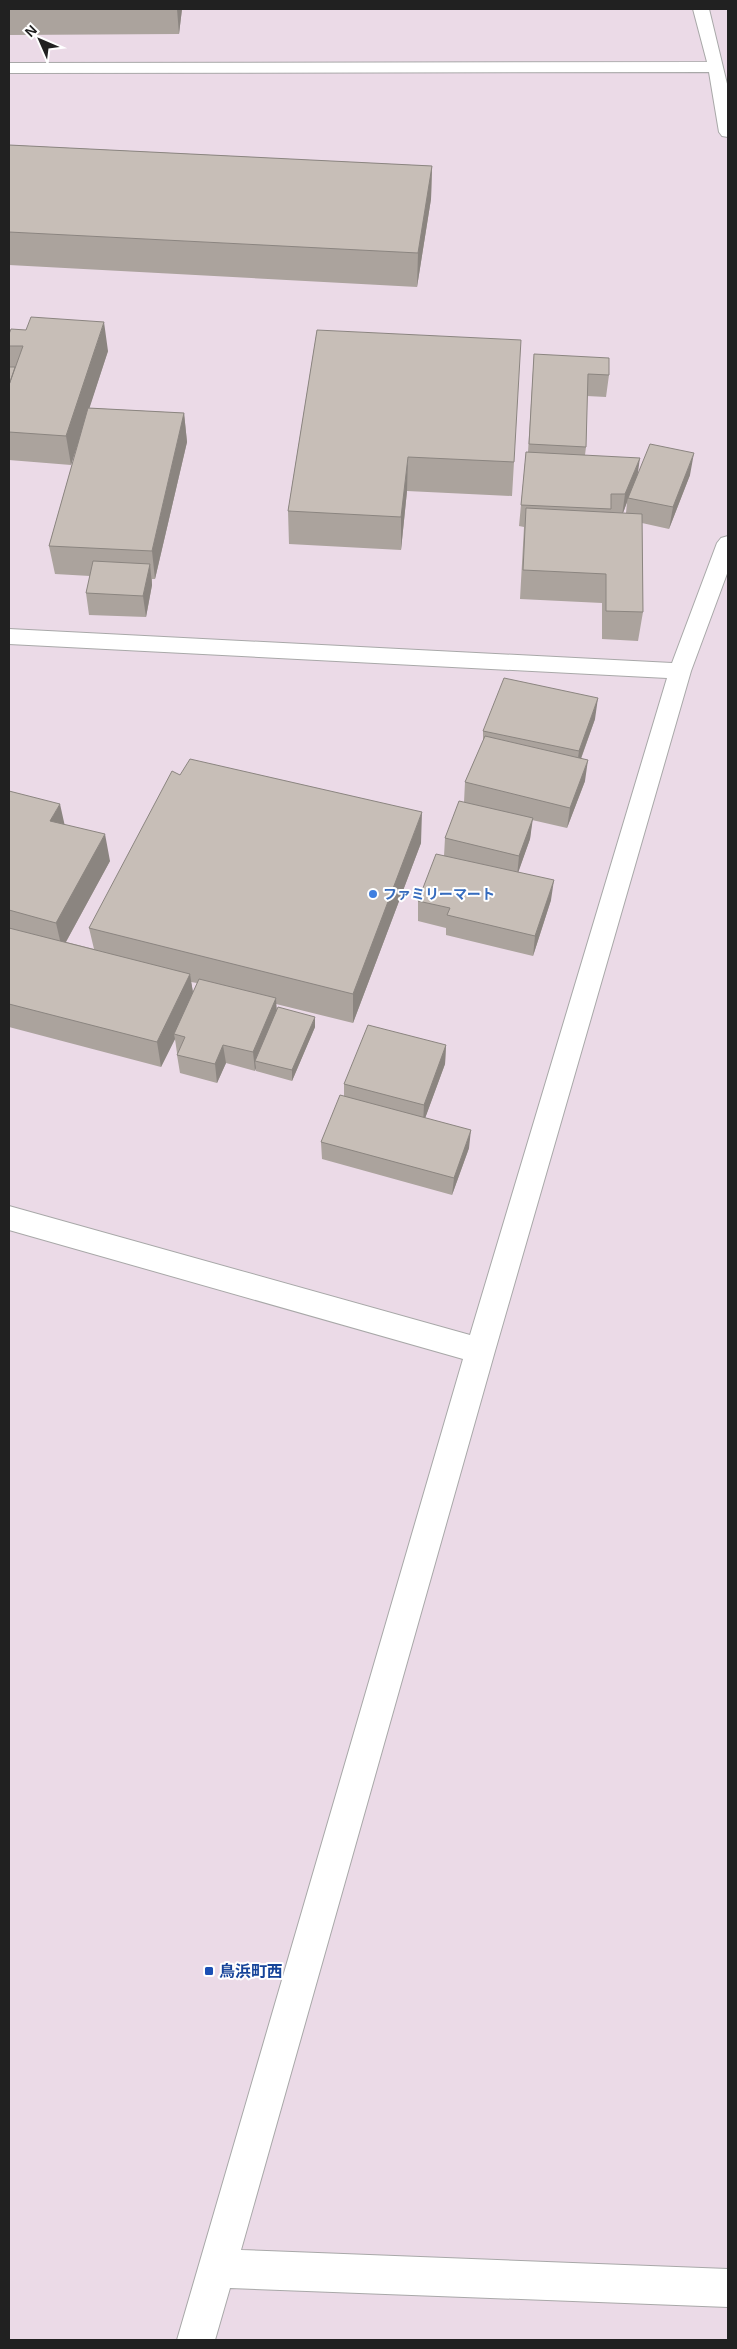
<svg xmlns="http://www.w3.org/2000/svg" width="737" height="2349" viewBox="0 0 737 2349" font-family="Helvetica,'Noto Sans JP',sans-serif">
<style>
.industrial{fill:#ebdae7}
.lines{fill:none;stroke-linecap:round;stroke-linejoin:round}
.minor-casing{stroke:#a8a8a8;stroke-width:2}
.minor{fill:#fff;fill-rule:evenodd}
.wall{fill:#aba39d;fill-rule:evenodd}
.shaded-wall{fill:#8b8580}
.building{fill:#c7beb7;stroke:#8b8580}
.shop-dot{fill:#3f7fe0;stroke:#fff;stroke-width:2}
.transit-dot{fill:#1a4fb4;stroke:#fff;stroke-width:2}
.labels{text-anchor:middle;stroke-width:4;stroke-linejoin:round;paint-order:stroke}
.shop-label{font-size:14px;font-weight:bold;fill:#366cbe;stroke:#fff;text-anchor:start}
.near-transit-label{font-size:16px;font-weight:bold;fill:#164399;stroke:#fff;text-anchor:start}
</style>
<rect width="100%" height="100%" fill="#f2efe8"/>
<path class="industrial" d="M9,9H728V2340H9Z"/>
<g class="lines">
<defs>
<path id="minor" d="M693,9H709L728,88V137L722,136L719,132L709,72L9,73V63L707,62Z
M728,536V571L691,671L495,1351L241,2250L728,2269V2307L230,2288L215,2340H177L463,1359L9,1230V1206L470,1335L667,678L9,644V629L672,663L717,543L721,538Z"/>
</defs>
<use href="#minor" class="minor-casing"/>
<use href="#minor" class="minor"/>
</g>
<path class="wall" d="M9,9H182L179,34L9,35Z
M9,145L432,166L431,199L417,287L9,265Z
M317,330L514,462L512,496L407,491L401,550L289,544L288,511Z
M9,334L108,351L89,408L184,413L187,442L155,579H152V585L146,617L89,615L86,593L90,576L55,574L49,546L79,440L71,465L9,460Z
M534,354L609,375L606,397L587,396L586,447L585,455L638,474L690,475L669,529L642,523L643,612L638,641L602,639V603L520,599L524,527L519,526L526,452H528ZM627,502L626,513H623Z
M595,719L581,759L585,781L567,828L532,820L530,839L518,872L551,900L533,956L446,935V928L418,921V901L444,856L445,838L464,802L465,782L483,741V731Z
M180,775L421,843L353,1023L276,1004L277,1011L315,1027L292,1081L256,1071V1068L255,1071L226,1063L217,1083L180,1073L177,1055L178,1053H177L175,1039L161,1067L9,1027V791L64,824L110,861L66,942L94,949L89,928ZM191,982L197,983L193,992Z
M446,1045L445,1064L425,1118L469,1148L452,1195L322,1159L321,1142L344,1096V1084Z"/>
<path class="shaded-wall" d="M177,9H182L179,34Z
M432,166L431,199L417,287L418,253Z
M104,322L108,351L71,465L66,436Z
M184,413L187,442L155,579L152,551Z
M694,453L690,475L669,529L673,507Z
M408,457L407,491L401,550V517Z
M640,458L637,479L628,498L627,502L622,516L625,494Z
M150,564L152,585L146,617L143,596Z
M598,698L595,719L576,772L579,751Z
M588,760L585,781L567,828L570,808Z
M60,804L66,831L50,821Z
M422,812L421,843L353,1023V994Z
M533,818L530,839L517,876L519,856Z
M105,834L110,861L62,949L56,923Z
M554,880L551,900L533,956L535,936Z
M190,974L194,999L174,1034L175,1039L161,1067L157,1042Z
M276,998L277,1017L255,1061L256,1068L255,1071L253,1052Z
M315,1017V1027L292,1081V1070Z
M223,1045L226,1063L217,1083L215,1064Z
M446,1045L445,1064L423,1124L424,1105Z
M471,1130L469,1148L452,1195L454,1178Z"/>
<path class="building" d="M9,145L432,166L418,253L9,232Z
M31,317L104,322L66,436L9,432V385L23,346H9V334L11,329L26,330Z
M317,330L521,340L514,462L408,457L401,517L288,511Z
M534,354L609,358V375L588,374L586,447L529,444Z
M9,367H15L9,385Z
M88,408L184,413L152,551L49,546Z
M650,444L694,453L673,507L628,498Z
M526,452L640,458L625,494H611V509L521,505Z
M526,508L642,514L643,612L606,611V574L523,570Z
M93,561L150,564L143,596L86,593Z
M504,678L598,698L579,751L483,731Z
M485,736L588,760L570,808L465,782Z
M190,759L422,812L353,994L89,928L172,771L180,775Z
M9,791L60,804L50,821L105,834L56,923L9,910Z
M459,801L533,818L519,856L445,838Z
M436,854L554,880L535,936L447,915L450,908L418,901Z
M9,928L190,974L157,1042L9,1004Z
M199,979L276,998L253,1052L223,1045L215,1064L177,1055L185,1037L174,1034Z
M278,1007L315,1017L292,1070L255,1061Z
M368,1025L446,1045L424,1105L344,1084Z
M340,1095L471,1130L454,1178L321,1142Z"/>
<circle class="shop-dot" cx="373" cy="894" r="5"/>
<rect class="transit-dot" x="204" y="1966" width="10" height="10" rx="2.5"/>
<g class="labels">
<g class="shop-label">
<text x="383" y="899">ファミリーマート</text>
</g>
<g class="near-transit-label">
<text x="219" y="1977">鳥浜町西</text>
</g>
</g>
<rect width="737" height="2349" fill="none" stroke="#212121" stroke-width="20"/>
<g transform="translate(40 40) rotate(315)" stroke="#ffffff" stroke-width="4" paint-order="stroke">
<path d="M0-4L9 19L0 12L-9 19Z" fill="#212121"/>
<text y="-8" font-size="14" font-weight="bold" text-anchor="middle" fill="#212121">N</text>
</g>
</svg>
